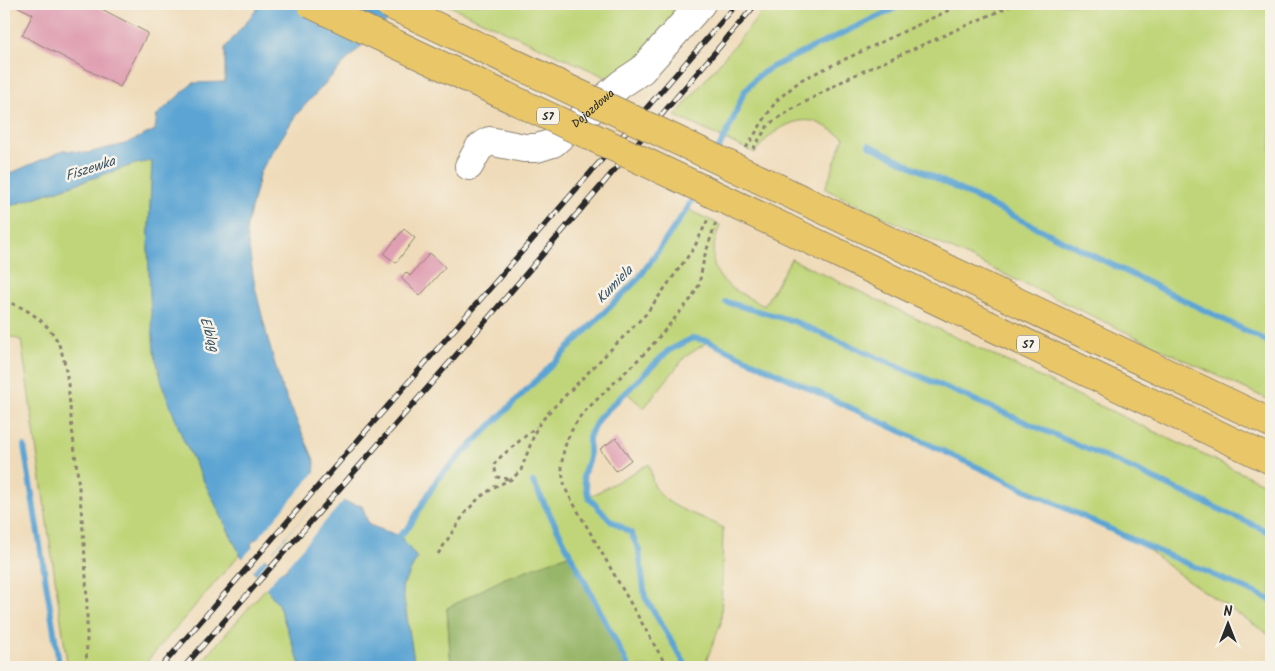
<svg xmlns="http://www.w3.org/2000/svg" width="1275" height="671" viewBox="0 0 1275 671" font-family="Kalam,sans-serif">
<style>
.green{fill:#c0d579;stroke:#768052}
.forest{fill:#98b669;stroke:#62704a}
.water{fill:#5ca4d3;stroke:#44687f;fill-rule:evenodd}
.pier{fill:#efdbb9}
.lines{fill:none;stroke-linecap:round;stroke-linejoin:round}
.stream{stroke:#5ca4d3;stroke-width:6}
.building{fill:#e0a0b3}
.minor-casing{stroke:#8d8372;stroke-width:30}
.highway-casing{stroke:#8d8372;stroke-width:30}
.path{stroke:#8d8372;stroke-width:3;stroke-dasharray:4 4;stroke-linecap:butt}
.minor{stroke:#fff;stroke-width:28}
.highway{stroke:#e9c769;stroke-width:28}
.rail-casing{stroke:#2b2b2b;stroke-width:5.5}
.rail{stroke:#f7f3e8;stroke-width:4;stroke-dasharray:11;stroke-linecap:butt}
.highway-bridge-casing{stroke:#8d8372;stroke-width:30;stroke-linecap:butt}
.highway-bridge{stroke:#e9c769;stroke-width:28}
.labels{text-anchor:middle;stroke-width:5;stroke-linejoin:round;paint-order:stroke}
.shield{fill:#f7f3e8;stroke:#686764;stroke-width:1}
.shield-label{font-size:11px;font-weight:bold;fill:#2b2b2b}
.street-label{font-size:12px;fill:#2b2b2b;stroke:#f7f3e8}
.water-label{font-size:14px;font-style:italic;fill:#3c5566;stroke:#f7f3e8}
</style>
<rect width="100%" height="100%" fill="#f7f3e8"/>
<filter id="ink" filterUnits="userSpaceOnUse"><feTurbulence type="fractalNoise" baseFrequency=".02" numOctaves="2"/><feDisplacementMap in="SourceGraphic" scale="10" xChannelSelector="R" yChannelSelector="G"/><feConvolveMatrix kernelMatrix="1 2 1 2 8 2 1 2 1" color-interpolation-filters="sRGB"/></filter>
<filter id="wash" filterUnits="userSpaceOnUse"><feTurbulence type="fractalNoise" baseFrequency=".0096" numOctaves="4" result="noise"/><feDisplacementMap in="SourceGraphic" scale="20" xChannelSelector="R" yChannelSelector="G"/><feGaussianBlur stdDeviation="1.12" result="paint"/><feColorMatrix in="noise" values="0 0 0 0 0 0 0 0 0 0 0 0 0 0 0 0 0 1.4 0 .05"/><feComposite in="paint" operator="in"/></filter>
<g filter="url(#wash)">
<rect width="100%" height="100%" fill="#efdbb9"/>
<path class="green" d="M445,4H695L619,83Z
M769,4H1015L1013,6L1017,4H1271V401L825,189L844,137C834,132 822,123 812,121C790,117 765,137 755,153L675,116Z
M152,160L148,250L183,439L240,554L142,667H62L67,662L21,340L4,335V208L135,164Z
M687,209L720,225C701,277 724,284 764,306L791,259L1271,487V636L1180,575L1140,543L709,341L685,357L644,408L627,393L599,418L589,436V457L583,476L589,497L649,464C651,470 651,477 653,483C664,510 702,514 723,528L721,623L705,664L706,667H630L570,554L447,608L451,667H415L402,587L417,558L400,536L409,527L438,478L639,278Z
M266,588L278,604L301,667H197Z"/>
<path class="forest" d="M571,554L630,667H451L447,608L505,578Z"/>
<path class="water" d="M261,4H405L345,62L296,115L260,172L246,230L255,287L267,336L281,385L315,462L314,476L341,501L362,506L369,525L400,536L417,558L402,587L415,667H301L278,604L240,554L183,439L163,387L154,351L150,297L148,250L152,161L135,164L4,208V176L64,150L87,153L125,144L155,130L157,115L193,83L225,82V48ZM255,539H259L288,563V567L283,571H280L252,548L251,544Z"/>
<path class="pier" d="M315,472L344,500L285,568H283L285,564L272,553L321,497L271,553L258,542L255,544V542Z
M254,546L266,556L251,573L241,560Z
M269,559L282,569L264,590L254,577Z"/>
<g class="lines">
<path class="stream" d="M869,145L1271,343
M717,152L731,124L744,92L758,76L772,67L904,4
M726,302L793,321L1124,465L1271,533
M24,446L59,663L57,667
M533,482L629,667
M395,540L409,527L438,478L639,278L687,209L696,192
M687,667L645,597L639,550L631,533L610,520L589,498L583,476L589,457V436L599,418L668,351L693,338L708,341L1140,543L1271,600"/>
</g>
<g id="blocks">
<path class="building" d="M12,4H92L148,33L120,87L22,35L33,14Z
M404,229L415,238L396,263L384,254Z
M430,253L445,267L420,296L401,278L406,272L410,276Z
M616,438L631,460L616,471L600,449Z"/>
</g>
</g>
<g filter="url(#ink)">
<use href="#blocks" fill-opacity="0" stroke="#8d8372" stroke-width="1"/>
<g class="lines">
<defs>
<g id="minor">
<path id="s1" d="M469,166L479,148L489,141L524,148H537L553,143L621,84L642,70L701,4"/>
</g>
<path id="highway" d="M799,198L1271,423
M785,228L1271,460"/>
</defs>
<use href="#minor" class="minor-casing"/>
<use href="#highway" class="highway-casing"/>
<path class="path" d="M746,148L776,101L801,80L962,4
M753,149L769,124L791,110L850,77L1015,4
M4,301C25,306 51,324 59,345C69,369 69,401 72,428C82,508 90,586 86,667
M508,479L497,477L494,465L497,460L536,427
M438,554L465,513L479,498L496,486L512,479L521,470L537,427L548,413L646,314L694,248L709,217
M667,667L567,492C556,463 564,439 582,414L648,350L691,299L699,285L704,258L716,222"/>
<use href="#minor" class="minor"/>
<use href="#highway" class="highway"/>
<defs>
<path id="rail" d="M161,667L737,4
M184,667L491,315L756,4"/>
</defs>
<use href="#rail" class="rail-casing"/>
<use href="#rail" class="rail"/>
<defs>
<path id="highway-bridge" d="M311,4L785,228
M389,4L799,198"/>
</defs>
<use href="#highway-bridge" class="highway-bridge-casing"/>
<use href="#highway-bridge" class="highway-bridge"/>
</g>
</g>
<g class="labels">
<g class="shield">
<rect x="537" y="107.5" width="22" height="17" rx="4"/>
<rect x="1017" y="335.5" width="22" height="17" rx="4"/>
</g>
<g class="shield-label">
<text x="548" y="120">S7</text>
<text x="1028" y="348">S7</text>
</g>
<g class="street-label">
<text dy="4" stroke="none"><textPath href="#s1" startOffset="151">Dojazdowa</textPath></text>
</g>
<g class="water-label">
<text transform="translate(90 168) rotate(-18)" y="5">Fiszewka</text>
<text transform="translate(614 284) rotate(-46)" y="5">Kumiela</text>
<text transform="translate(210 334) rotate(73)" y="5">Elbląg</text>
</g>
</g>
<rect width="1275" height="671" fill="none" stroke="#f7f3e8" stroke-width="20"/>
<g transform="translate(1228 624)" stroke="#f7f3e8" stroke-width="4" paint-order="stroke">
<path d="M0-4L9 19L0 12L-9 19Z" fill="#2b2b2b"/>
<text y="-8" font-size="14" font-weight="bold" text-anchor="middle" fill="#2b2b2b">N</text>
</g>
</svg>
